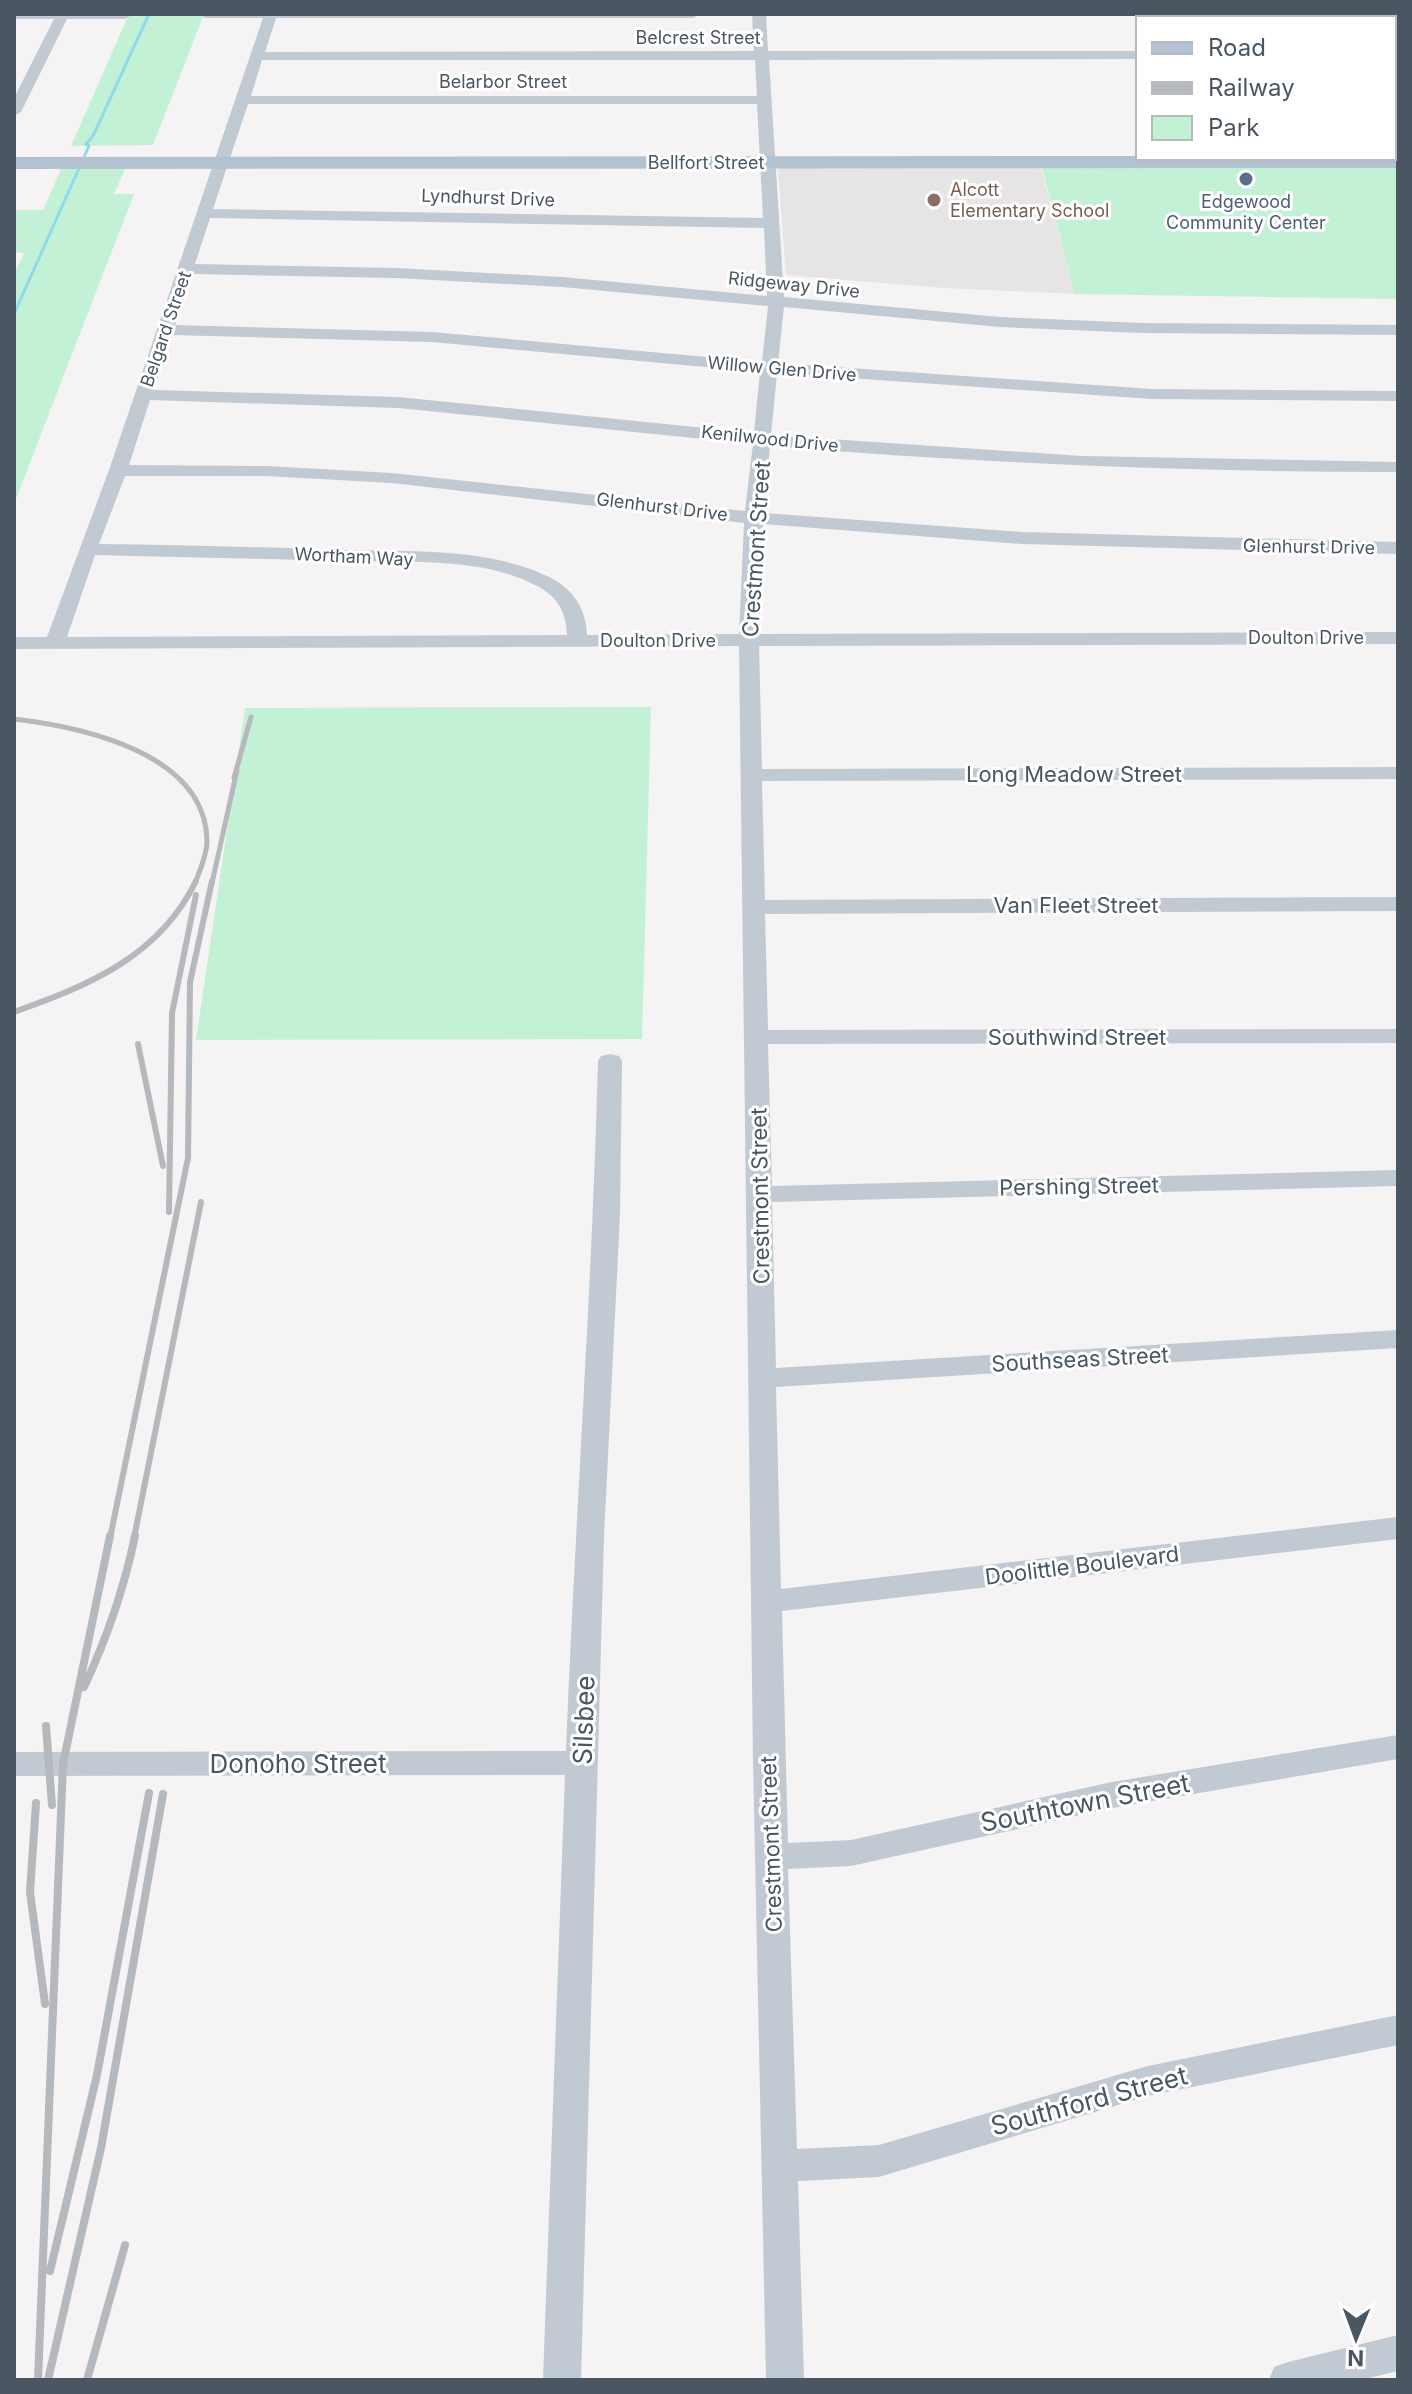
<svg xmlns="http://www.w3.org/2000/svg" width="1412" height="2394" viewBox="0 0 1412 2394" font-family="Inter,sans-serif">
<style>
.education{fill:#e6e4e5}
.green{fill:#c3f1d5}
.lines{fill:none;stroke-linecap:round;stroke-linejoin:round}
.stream{stroke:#90daee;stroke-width:3}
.minor{fill:#c1cad2;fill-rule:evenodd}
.major{fill:#b3c2d1;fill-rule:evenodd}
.rail-far2{stroke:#b5b8bd;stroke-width:5}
.rail-far1{stroke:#b5b8bd;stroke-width:6}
.rail{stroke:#b5b8bd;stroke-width:8}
.service-dot{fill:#5c6f8a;stroke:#fff;stroke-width:3}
.education-dot{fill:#8d6e63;stroke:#fff;stroke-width:3}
.labels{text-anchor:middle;stroke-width:6;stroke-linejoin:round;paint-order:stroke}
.far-street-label{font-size:18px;fill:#4a5661;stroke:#fff}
.far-education-label{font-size:18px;fill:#785e54;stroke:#fff;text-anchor:start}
.far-service-label{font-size:18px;fill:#4e5e75;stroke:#fff}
.street-label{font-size:22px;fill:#4a5661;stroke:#fff}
.near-street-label{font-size:26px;fill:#4a5661;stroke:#fff}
</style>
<rect width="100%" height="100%" fill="#f5f3f3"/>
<path class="education" d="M1040,164L1075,294L944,288L786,275L778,169L790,165Z"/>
<path class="green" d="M129,14H204L153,145L71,146Z
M1041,164L1398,165V299L1075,294Z
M62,167H126L114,194H134L14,504V274L24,253L14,252V210H43Z
M651,707L642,1039L196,1040L245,708Z"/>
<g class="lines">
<path class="stream" d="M14,314L89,146L86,144L93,136L149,14"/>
<path class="minor" d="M14,14H131L132,15L125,19H67L21,112L14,116V98L54,19H14Z
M198,14H700L693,18H276L265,52L754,51L752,14H766L768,51H1138V59L769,60L784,297L1000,317L1142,323L1398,325V335L1142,333L1000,327L784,307L778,363L1152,389L1398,391V401L1152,399L777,373L771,435L1082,456L1398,462V472C1188,472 979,463 770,446L764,513L1022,532L1398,542V554L1022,544L763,524L759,634L1398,632V644L759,646L762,769L1398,767V779L762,781L765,900L1398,897V911L765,914L768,1030L1398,1029V1043L768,1044L772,1186L1398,1170V1186L772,1202L776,1368L1398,1330V1348L776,1387L781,1589L1398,1517V1539L782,1611L788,1843L851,1840L1112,1782L1398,1735V1759L1112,1808L851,1866L788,1869L797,2149L879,2145L1148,2066L1398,2015V2045L1148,2096L879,2177L798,2181L804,2380H766L753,1760L739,646L14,649V637H47L109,470L263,18H205ZM262,60H755L757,96H251ZM248,104H757L763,218L213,209ZM210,218L764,228L767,296L562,277L396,268L195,264ZM192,274L396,278L562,287L768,306L762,362L432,332L175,325ZM172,335L432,342L760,372L754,433L398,397L154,390ZM150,400L398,408L753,444L745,511L392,473L266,466L129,465ZM125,476H266L392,483L744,523L739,634L587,635C586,608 573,589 549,577C487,547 411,552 344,550C262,547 180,545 99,544ZM95,555C178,557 262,559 345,561C406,563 481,556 537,586C558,597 566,612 567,635L67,637Z
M1326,14H1340L1342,18H1328Z
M1394,50H1398V58H1394Z
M1394,94H1398V102H1394Z
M1394,129L1398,130V144L1394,143Z
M610,1054L619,1056L622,1061L620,1214L604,1537L581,2380H543L565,1775L14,1776V1752L566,1751C575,1521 592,1291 598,1061L601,1056Z
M1398,2335V2371L1361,2380H1269L1274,2367L1288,2362Z"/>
<path class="major" d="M1138,156H1398V168L14,169V157Z"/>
<path class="rail-far2" d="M14,719C82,727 206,753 207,841C207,854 200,871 195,883
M234,778L251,717
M212,883L237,770"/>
<path class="rail-far1" d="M14,1012C88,986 160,956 196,881
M138,1044L163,1166
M169,1212L172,1013L196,895
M110,1538L188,1158L190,982L212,881
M134,1538L201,1202"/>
<path class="rail" d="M84,1687C107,1638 124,1589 135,1536
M46,1726L52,1805
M36,1803L30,1892L45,2004
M50,2271L97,2075L149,1793
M38,2380L63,1764L110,1536
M48,2380L101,2148L163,1794
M87,2380L125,2245"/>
</g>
<circle class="service-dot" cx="1246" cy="179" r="8"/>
<circle class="education-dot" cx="934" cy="200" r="8"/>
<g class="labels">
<g class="far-street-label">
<text x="698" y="44">Belcrest Street</text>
<text x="503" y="88">Belarbor Street</text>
<text x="706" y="169">Bellfort Street</text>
<text transform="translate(488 198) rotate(2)" y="6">Lyndhurst Drive</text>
<text transform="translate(794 285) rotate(6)" y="6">Ridgeway Drive</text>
<text transform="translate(166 329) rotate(-71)" y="6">Belgard Street</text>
<text transform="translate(782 369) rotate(5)" y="6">Willow Glen Drive</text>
<text transform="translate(770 439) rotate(6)" y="6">Kenilwood Drive</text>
<text transform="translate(662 507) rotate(7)" y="6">Glenhurst Drive</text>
<text transform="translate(1309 547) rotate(1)" y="6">Glenhurst Drive</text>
<text transform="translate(354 557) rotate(3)" y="6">Wortham Way</text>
<text x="1306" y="644">Doulton Drive</text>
<text x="658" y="647">Doulton Drive</text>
</g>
<g class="far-education-label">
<text x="950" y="196">Alcott<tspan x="950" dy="21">Elementary School</tspan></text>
</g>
<g class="far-service-label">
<text x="1246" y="208">Edgewood<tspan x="1246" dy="21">Community Center</tspan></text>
</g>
<g class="street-label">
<text transform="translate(756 549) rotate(-86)" y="8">Crestmont Street</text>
<text x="1074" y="782">Long Meadow Street</text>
<text x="1076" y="913">Van Fleet Street</text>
<text x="1077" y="1045">Southwind Street</text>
<text transform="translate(1079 1186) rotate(-1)" y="8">Pershing Street</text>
<text transform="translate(760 1196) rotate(-91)" y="8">Crestmont Street</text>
<text transform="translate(1080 1359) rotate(-3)" y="8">Southseas Street</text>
<text transform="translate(1082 1565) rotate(-7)" y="8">Doolittle Boulevard</text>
<text transform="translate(771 1844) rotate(-92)" y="8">Crestmont Street</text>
</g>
<g class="near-street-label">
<text transform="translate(584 1720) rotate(-88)" y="9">Silsbee</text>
<text x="298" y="1773">Donoho Street</text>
<text transform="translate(1085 1803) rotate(-11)" y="9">Southtown Street</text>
<text transform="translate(1089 2101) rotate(-15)" y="9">Southford Street</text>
</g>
</g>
<rect width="1412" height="2394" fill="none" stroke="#4a5661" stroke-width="32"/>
<rect x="1136" y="16" width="260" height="144" fill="#ffffff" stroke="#b7bbc0" stroke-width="2"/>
<rect x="1152" y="42" width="40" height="12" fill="#b3c2d1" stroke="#b7bbc0" stroke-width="2"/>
<text x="1208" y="56" font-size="24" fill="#4a5661">Road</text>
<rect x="1152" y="82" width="40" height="12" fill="#b5b8bd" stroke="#b7bbc0" stroke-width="2"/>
<text x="1208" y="96" font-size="24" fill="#4a5661">Railway</text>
<rect x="1152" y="116" width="40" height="24" fill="#c3f1d5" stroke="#b7bbc0" stroke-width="2"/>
<text x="1208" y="136" font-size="24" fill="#4a5661">Park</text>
<g transform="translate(1356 2338) rotate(181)" stroke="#ffffff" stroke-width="6" paint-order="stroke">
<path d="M0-6L14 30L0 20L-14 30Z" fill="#4a5661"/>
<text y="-12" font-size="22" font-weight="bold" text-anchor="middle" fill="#4a5661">N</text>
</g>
</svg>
